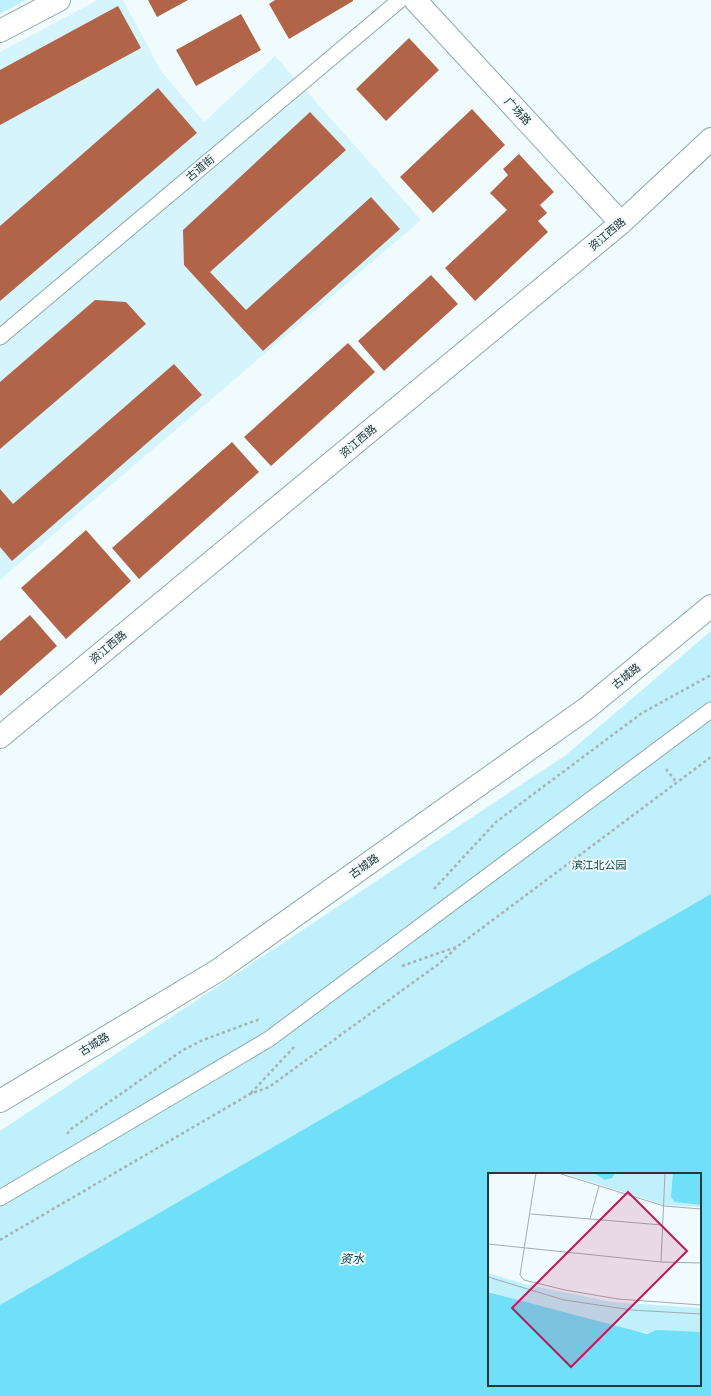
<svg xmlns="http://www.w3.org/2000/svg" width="711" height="1396" viewBox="0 0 711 1396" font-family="Barlow,'Noto Sans SC',sans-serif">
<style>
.built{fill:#d5f4fc}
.green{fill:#bff0fb}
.water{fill:#6fe0f8;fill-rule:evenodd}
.building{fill:#b16448}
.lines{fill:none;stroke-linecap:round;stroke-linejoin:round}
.pedestrian-casing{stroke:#8ba8af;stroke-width:17}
.tertiary-casing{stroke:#8ba8af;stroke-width:24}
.path{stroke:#a5b1b3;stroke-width:2.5;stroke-dasharray:3 3;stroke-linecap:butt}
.pedestrian{stroke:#fff;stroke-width:15}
.tertiary{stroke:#fff;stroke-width:22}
.labels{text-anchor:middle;stroke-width:4;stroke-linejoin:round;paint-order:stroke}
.street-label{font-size:11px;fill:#293537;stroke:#effbfd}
.park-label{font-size:11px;fill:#0f434d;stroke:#effbfd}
.water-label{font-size:12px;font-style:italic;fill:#0d424c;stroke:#effbfd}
.inset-road{fill:none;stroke:#a0acae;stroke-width:1}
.view{fill:#c2185b;fill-opacity:0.15;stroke:#c2185b;stroke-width:2}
.inset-edge{fill:none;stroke:#293537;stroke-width:2}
</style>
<rect width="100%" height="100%" fill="#effbfd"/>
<path class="built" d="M98,0H123L161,71L204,122L275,56L421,220L0,580V52Z"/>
<path class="green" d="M0,0H26L0,14Z
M711,631V929L0,1308V1131L566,755Z"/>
<path class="water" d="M711,894V1396H0V1305ZM489,1174H700V1385H489Z"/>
<path class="building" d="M148,0H188L157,17Z
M275,0H353V1L289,39L269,4Z
M118,6L141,48L0,125V70Z
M241,14L261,50L196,86L176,50Z
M409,38L439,70L386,121L356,89Z
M158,88L197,133L0,301V226Z
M472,109L505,145L433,213L400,177Z
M310,112L346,150L210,272L246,310L371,197L400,229L263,351L184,265L183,230Z
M519,154L554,192L540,205L547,213L538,221L548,232L475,301L445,268L507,210L490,193L508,175L503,169Z
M431,275L458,304L384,371L358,341Z
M95,300L126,302L146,324L0,449V382Z
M348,343L375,372L271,466L244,437Z
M174,364L202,395L12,561L0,547V489L13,504Z
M232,442L259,472L139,579L112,548Z
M86,530L131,581L66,639L21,588Z
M30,615L57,646L0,696V641Z"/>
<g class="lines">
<defs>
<path id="pedestrian" d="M0,337L400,0
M0,1198L269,1039L711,710"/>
<path id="tertiary" d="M415,0L621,223
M0,31L59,0
M0,737L621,223L711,139
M0,1101L217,971L587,708L711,606"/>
</defs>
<use href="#pedestrian" class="pedestrian-casing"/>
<use href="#tertiary" class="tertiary-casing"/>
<path class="path" d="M666,769L677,783
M434,889L496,822L642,713L711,675
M402,966L456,947
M251,1093L295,1046
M67,1134L71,1129L183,1050L203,1040L260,1019
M0,1240L250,1094L269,1087L440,963L458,946L711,757"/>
<use href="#pedestrian" class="pedestrian"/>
<use href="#tertiary" class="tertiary"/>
</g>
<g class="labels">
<g class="street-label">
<text transform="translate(518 111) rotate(47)" y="4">广场路</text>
<text transform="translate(200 168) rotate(-40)" y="4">古道街</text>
<text transform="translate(607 234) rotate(-40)" y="4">资江西路</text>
<text transform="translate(358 441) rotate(-40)" y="4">资江西路</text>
<text transform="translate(108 647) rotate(-40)" y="4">资江西路</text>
<text transform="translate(626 676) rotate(-39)" y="4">古城路</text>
<text transform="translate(364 866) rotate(-35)" y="4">古城路</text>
<text transform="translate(94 1044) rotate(-31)" y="4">古城路</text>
</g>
<g class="park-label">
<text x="599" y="869">滨江北公园</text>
</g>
<g class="water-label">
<text x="352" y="1263">资水</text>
</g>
</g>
<g transform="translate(488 1173)">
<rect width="213" height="213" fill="#effbfd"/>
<path d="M75,0H213V34L177,32ZM0,100L36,111L124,129L213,135V161L134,159L0,118Z" fill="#bff0fb"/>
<path d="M106,0H127L124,5L117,7ZM185,0H213V32L187,29L183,24ZM0,119L159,161L169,157L213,159V213H0Z" fill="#6fe0f8"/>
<path class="inset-road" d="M48,0L32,102L36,107L77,117L130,126L213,132M70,0L176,33L213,36M43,41L174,52M102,46L111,13M0,71L173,89L213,90M173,89L177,0M0,104L76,127L144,137L213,141"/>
<path class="view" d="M140,19L199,78L83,194L24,135Z"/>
<rect width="213" height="213" class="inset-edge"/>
</g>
</svg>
